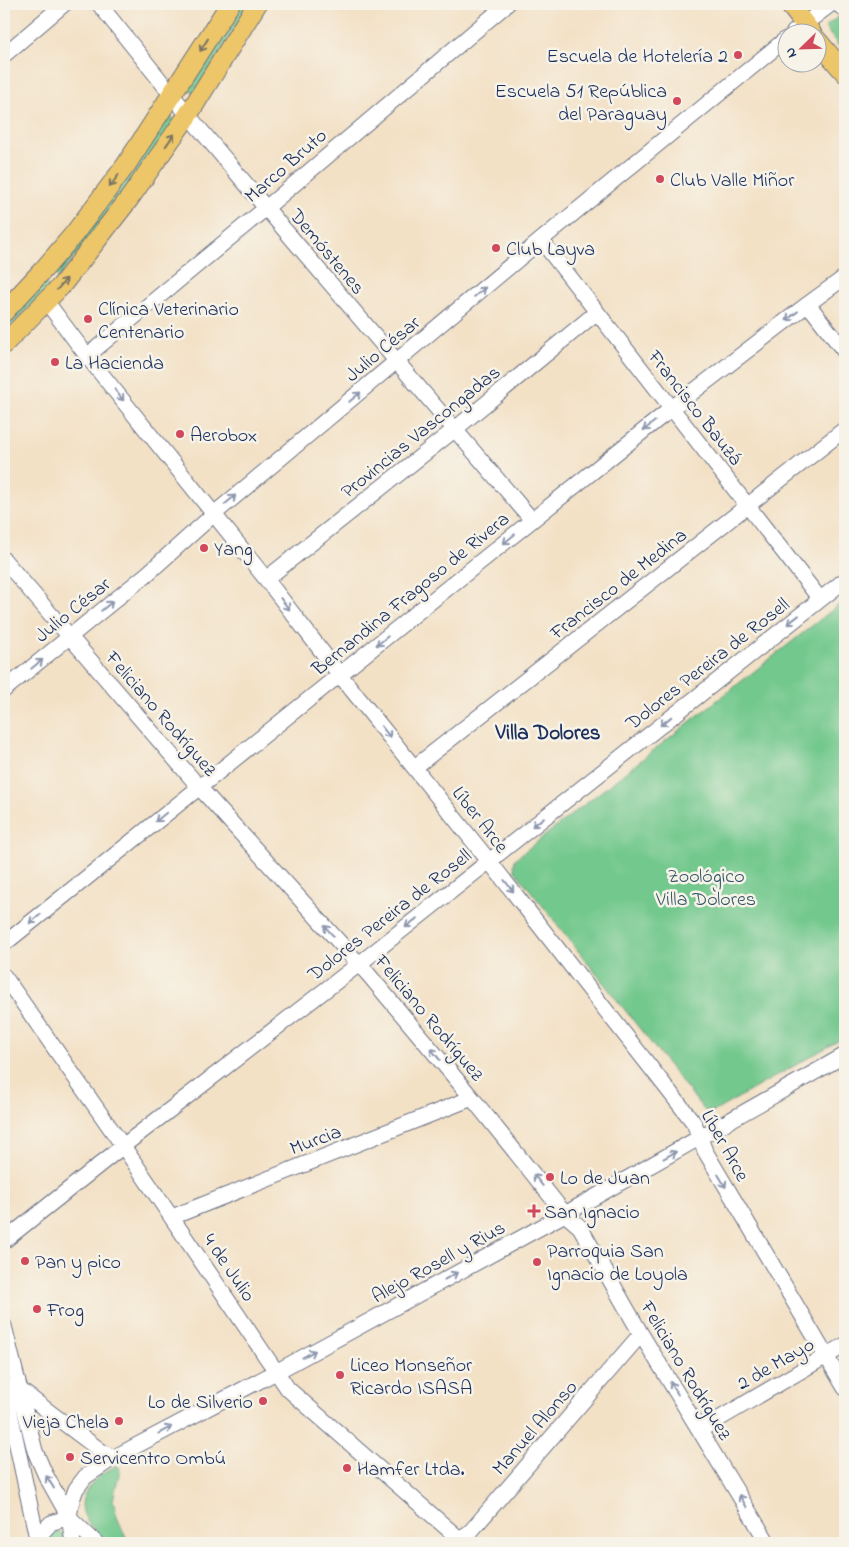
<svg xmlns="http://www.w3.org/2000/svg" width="849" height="1547" viewBox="0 0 849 1547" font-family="'Indie Flower',sans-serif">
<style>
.green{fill:#72c88d;stroke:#467c76}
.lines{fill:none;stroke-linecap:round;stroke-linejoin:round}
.minor-casing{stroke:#676d82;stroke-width:17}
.major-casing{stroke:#676d82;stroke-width:21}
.minor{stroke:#fff;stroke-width:15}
.major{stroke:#ecc669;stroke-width:19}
.oneway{stroke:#797363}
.oneway2{stroke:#8d97ae}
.poi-dot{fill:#d1495b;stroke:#f7f3e8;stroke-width:2}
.labels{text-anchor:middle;stroke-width:5;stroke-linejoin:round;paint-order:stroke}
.poi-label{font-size:20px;fill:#1b2f5e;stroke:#f7f3e8;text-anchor:start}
.street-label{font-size:20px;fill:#1b2f5e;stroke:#f7f3e8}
.park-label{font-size:20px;fill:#31556a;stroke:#f7f3e8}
.neighbourhood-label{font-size:21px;font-weight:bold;fill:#1b2f5e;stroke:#f7f3e8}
</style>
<rect width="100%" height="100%" fill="#f7f3e8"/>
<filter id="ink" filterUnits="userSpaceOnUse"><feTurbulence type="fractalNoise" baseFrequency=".02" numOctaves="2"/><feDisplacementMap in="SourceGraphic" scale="10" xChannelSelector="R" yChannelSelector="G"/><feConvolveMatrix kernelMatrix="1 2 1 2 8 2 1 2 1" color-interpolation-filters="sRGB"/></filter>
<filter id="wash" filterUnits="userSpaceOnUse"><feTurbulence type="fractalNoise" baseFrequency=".0096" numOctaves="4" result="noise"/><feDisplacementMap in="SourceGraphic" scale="20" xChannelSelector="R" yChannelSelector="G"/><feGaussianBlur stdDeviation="1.12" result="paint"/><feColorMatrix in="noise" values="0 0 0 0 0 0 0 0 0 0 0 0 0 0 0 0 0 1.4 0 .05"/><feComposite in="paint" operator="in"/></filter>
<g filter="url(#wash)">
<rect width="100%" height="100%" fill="#f3e1c6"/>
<path class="green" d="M238,4H250L194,94L187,86Z
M841,15L845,16V54L826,29V26Z
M169,114L175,121L161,147L58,278L52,271Z
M43,282L49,287L4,334V323Z
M845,600V1037L713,1112L704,1110L515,871L514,865L515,859Z
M117,1465L120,1469L113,1500L117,1517L128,1543H110C103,1538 95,1532 90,1525C69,1498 94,1477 117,1465Z
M57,1530L63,1534L65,1543H46L48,1535Z"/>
</g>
<g filter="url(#ink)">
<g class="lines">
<defs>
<path id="minor" d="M99,4L188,115L266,208L532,520
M837,4L845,9
M794,32L831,4
M4,55L64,4
M541,240L820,599
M46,301L87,356L266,579L340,675L489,861L694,1123L705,1151L845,1388
M808,304L845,352
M87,356L266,208L507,4
M4,560L199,787L368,974L472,1098L565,1214L580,1227L641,1334L768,1543
M266,579L454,430L597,312
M4,690L147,574L214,514L541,240L786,39
M415,767L845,429
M4,944L672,408L808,304L845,277
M4,976L123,1146L288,1389L464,1543
M172,1217L472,1098
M4,1241L123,1146L359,964L845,580
M4,1326L35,1451L45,1474L69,1517L73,1543
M4,1385L38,1543
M19,1389L101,1451L113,1458
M700,1430L845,1345
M69,1517L72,1500L76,1489L85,1477L113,1458L276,1372L565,1214L845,1055
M69,1517L96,1543
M32,1543L51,1523L69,1517
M455,1543L471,1531L641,1334"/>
<path id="major" d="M789,4L811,32
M816,39L845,73
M4,312L44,269L74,234L126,165L230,4
M4,344L61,286L129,199L188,115L257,4"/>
</defs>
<use href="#minor" class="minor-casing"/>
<use href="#major" class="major-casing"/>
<use href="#minor" class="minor"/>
<use href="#major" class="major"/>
</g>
<defs><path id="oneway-shaft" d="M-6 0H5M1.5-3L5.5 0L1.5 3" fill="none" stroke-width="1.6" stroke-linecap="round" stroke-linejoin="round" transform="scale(1.25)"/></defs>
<g class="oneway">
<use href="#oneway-shaft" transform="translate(204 45) rotate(122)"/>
<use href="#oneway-shaft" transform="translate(170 140) rotate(-55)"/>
<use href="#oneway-shaft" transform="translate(114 181) rotate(127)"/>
<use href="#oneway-shaft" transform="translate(62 284) rotate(-49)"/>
</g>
<g class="oneway2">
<use href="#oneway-shaft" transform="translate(480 292) rotate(-40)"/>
<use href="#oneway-shaft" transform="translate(792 316) rotate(142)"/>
<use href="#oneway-shaft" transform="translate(119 395) rotate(51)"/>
<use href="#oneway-shaft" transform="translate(355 397) rotate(-40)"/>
<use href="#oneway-shaft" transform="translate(649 426) rotate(141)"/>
<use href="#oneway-shaft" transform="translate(230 500) rotate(-40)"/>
<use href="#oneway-shaft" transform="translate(509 539) rotate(141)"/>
<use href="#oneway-shaft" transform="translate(285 604) rotate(52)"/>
<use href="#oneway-shaft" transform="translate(107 606) rotate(-40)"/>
<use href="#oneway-shaft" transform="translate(793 620) rotate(142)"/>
<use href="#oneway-shaft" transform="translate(382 641) rotate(141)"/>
<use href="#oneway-shaft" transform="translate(37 664) rotate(-39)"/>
<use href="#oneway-shaft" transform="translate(666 721) rotate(142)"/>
<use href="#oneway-shaft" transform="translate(386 732) rotate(51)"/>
<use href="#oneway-shaft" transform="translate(161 817) rotate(141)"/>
<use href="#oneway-shaft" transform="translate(538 822) rotate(142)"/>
<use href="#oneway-shaft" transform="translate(509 886) rotate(52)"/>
<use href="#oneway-shaft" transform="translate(35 919) rotate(141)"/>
<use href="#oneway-shaft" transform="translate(411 923) rotate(142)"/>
<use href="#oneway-shaft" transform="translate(329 931) rotate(-132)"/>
<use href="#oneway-shaft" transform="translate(435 1054) rotate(-130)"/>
<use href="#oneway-shaft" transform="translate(670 1155) rotate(-29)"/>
<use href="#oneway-shaft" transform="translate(538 1180) rotate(-129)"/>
<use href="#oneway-shaft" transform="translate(722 1181) rotate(59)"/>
<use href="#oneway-shaft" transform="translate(451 1276) rotate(-29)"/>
<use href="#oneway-shaft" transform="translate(309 1354) rotate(-29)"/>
<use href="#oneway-shaft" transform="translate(674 1388) rotate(-121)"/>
<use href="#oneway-shaft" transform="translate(165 1430) rotate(-28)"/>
<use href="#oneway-shaft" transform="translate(50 1482) rotate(-122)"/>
<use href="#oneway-shaft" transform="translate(743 1501) rotate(-121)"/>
</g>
</g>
<g class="poi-dot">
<circle cx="738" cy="55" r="5"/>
<circle cx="677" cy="101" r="5"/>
<circle cx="660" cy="179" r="5"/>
<circle cx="496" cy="248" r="5"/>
<circle cx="88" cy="319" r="5"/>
<circle cx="55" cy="362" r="5"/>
<circle cx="180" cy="434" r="5"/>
<circle cx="204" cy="548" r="5"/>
<circle cx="550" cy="1177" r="5"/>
<path d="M531.5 1203.5h5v5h5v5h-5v5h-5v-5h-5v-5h5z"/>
<circle cx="25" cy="1261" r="5"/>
<circle cx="537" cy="1262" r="5"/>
<circle cx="37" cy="1309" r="5"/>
<circle cx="340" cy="1375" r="5"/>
<circle cx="263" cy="1401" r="5"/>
<circle cx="119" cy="1421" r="5"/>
<circle cx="70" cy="1457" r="5"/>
<circle cx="347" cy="1468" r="5"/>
</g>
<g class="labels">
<g class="poi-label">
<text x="728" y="62" text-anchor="end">Escuela de Hotelería 2</text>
<text x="667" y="97" text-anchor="end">Escuela 51 República<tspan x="667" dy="23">del Paraguay</tspan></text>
<text x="670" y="186">Club Valle Miñor</text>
<text x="506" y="255">Club Layva</text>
<text x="98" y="315">Clínica Veterinario<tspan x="98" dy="23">Centenario</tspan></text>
<text x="65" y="369">La Hacienda</text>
<text x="190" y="441">Aerobox</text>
<text x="214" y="555">Yang</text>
<text x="560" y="1184">Lo de Juan</text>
<text x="544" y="1218">San Ignacio</text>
<text x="547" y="1257">Parroquia San<tspan x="547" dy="23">Ignacio de Loyola</tspan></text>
<text x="35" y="1268">Pan y pico</text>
<text x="47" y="1316">Frog</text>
<text x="350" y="1371">Liceo Monseñor<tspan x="350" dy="23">Ricardo ISASA</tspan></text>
<text x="253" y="1408" text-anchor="end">Lo de Silverio</text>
<text x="109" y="1428" text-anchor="end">Vieja Chela</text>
<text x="80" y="1464">Servicentro Ombú</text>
<text x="357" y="1475">Hamfer Ltda.</text>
</g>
<g class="street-label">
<text transform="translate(285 165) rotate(-41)" y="7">Marco Bruto</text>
<text transform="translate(328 251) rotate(50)" y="7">Demóstenes</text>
<text transform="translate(382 348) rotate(-40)" y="7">Julio César</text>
<text transform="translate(696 407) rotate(52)" y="7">Francisco Bauzá</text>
<text transform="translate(420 431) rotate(-39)" y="7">Provincias Vascongadas</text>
<text transform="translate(618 583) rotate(-38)" y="7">Francisco de Medina</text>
<text transform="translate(410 593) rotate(-39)" y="7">Bernandina Fragoso de Rivera</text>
<text transform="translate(72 609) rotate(-39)" y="7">Julio César</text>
<text transform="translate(707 663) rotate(-38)" y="7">Dolores Pereira de Rosell</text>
<text transform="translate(162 713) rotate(49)" y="7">Feliciano Rodríguez</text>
<text transform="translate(481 819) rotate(52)" y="7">Líber Arce</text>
<text transform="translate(389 914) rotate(-38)" y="7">Dolores Pereira de Rosell</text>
<text transform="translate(430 1017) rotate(50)" y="7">Feliciano Rodríguez</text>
<text transform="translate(315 1139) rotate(-21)" y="7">Murcia</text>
<text transform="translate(726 1145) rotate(61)" y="7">Líber Arce</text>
<text transform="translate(438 1261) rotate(-29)" y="7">Alejo Rosell y Rius</text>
<text transform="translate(230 1267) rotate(56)" y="7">4 de Julio</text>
<text transform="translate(775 1363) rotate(-30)" y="7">2 de Mayo</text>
<text transform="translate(687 1370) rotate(59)" y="7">Feliciano Rodríguez</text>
<text transform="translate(534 1427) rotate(-49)" y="7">Manuel Alonso</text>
</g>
<g class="park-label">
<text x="706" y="882">Zoológico<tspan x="706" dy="23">Villa Dolores</tspan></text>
</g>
<g class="neighbourhood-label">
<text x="548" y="739">Villa Dolores</text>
</g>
</g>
<rect width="849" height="1547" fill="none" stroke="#f7f3e8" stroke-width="20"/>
<g transform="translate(802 48) rotate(247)"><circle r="24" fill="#f7f3e8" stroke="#9fa5b1"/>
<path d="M0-4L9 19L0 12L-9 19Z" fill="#d1495b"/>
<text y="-8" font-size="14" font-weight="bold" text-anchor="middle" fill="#1b2f5e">N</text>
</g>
</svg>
